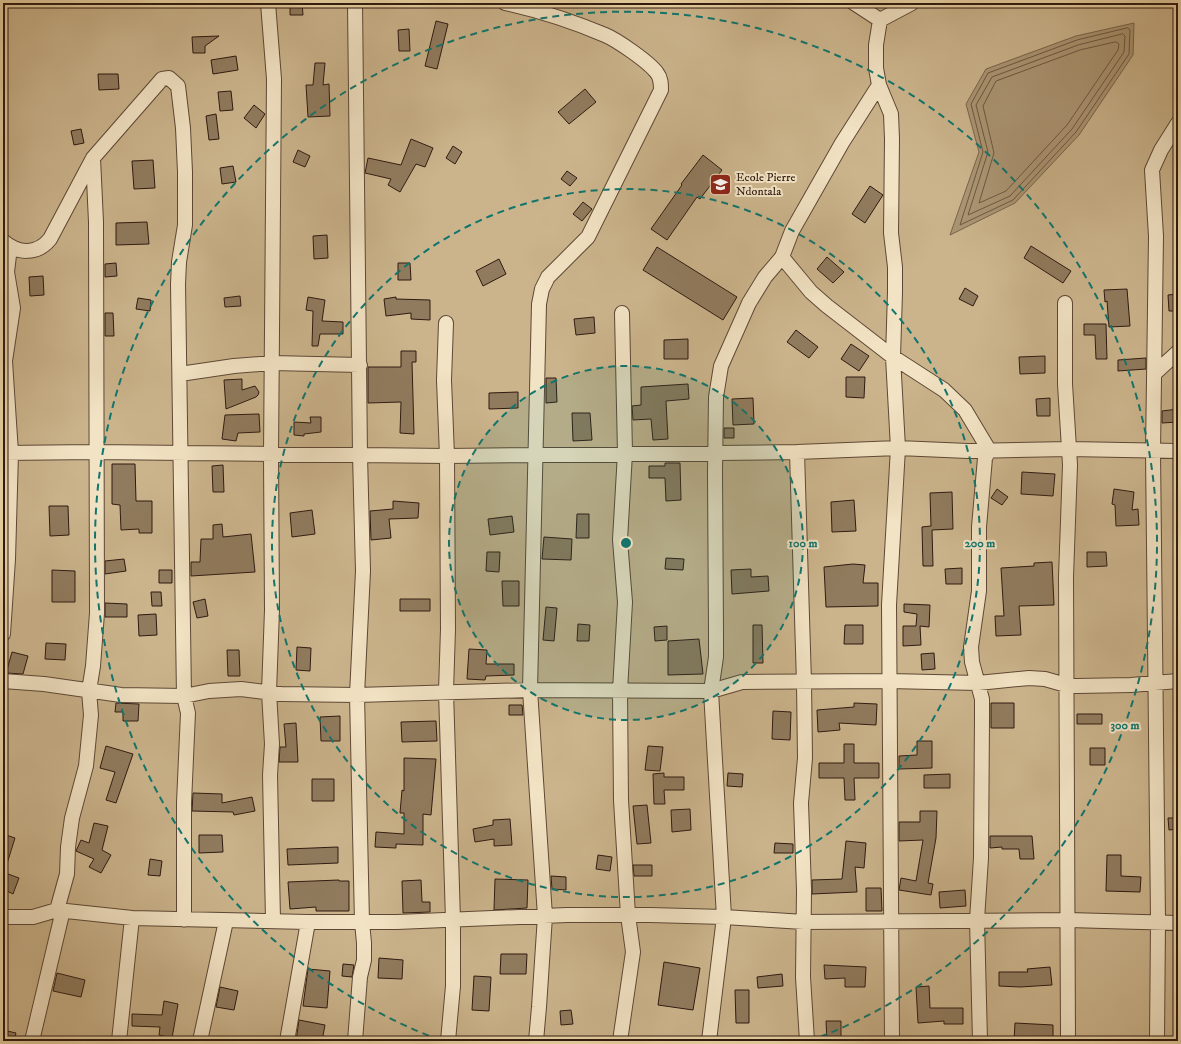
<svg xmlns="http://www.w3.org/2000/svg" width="1181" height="1044" viewBox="0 0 1181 1044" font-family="'IM FELL DW Pica',serif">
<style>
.green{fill:#cbb48c;stroke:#7c674e}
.water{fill:#ab9573;stroke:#79644c}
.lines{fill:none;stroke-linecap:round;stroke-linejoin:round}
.shore{stroke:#6c5842;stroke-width:1}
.building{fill:#907b5e;stroke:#2e1a11}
.minor-casing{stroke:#5d4836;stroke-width:16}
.minor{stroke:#f2e3c4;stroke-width:14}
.ring{fill:none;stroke:#0f766e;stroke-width:2;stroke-dasharray:7 5}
.labels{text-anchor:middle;stroke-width:4;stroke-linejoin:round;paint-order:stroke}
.poi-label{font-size:12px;fill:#2e1a11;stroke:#f2e3c4;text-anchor:start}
.centre{fill:#0f766e;stroke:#f2e3c4;stroke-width:2}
.ring-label{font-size:12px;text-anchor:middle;font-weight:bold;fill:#0f766e;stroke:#f2e3c4;stroke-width:4;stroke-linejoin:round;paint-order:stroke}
</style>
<rect width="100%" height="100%" fill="#ebd4a5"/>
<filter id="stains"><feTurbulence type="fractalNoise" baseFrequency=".005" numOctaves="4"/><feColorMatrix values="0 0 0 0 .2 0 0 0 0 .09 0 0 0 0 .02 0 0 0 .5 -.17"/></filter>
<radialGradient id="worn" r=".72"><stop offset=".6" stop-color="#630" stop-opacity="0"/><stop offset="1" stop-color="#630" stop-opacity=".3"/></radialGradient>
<path class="green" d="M3,3H1178V1041H3Z"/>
<path class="water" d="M1134,23L1133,55L1079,135L1015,203L950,235L979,152L966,104L986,69L1076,36Z"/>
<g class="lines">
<path class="shore" d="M1128,28L1130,30L1129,54L1076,132L1013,200L960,225L983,152L971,104L988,73L1077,40Z
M1123,34L1125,36L1124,52L1072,129L1010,196L968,215L988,152L976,105L992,77L1078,45Z
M1116,42L1119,44L1118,50L1067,125L1006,191L979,203L994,153L983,106L996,81L1080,50Z"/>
</g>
<path class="building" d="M290,3H302L303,15H290Z
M436,21L448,24L437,69L425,66Z
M409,29L410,51H399L398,30Z
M219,36L205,46V53H193L192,37Z
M236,56L238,70L213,74L211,60Z
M315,63H325L323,85L329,84L330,116L308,117L306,85H313Z
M98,74H118L119,89L99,90Z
M585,89L596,102L569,124L558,112Z
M231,91L233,110L220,111L218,92Z
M254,105L265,114L256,128L244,118Z
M216,114L219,139L209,140L206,116Z
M81,129L84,143L74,145L71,131Z
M411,139L433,148L425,167L416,164L400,192L388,185L391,179L365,173L368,158L401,165Z
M453,146L462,152L455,164L446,158Z
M298,150L310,156L305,167L293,162Z
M703,155L722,170L700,199L697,197L667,240L651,229L682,185L681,184Z
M153,160L155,188L134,189L132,161Z
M233,166L236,182L222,184L220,168Z
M567,171L577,178L570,186L561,179Z
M870,186L883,195L865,223L852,214Z
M583,202L592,209L582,221L573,214Z
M147,222L149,244L116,245V223Z
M327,235L328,258L314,259L313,236Z
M1031,246L1071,271L1063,283L1024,258Z
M657,247L737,297L723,320L643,270Z
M827,257L844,272L833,283L817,269Z
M499,259L506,274L483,286L476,271Z
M116,263L117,276L105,277V264Z
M398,263H410L411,280H398Z
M43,276L44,295L30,296L29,277Z
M965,288L978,296L973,306L959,299Z
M1127,289L1130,326L1109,327L1107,301L1105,302L1104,290Z
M1178,294V311H1169L1168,295Z
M240,296L241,306L225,307L224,298Z
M308,297L325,300L322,321L343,322V334H320L318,346H312L313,311L306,310Z
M396,297V299L430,300V320L411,319V313L386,316L384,299Z
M138,298L151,300L150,311L136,309Z
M105,313H113L114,336H105Z
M594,317L595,333L576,335L574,319Z
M1084,324H1106L1107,359H1096L1095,335H1084Z
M796,330L818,347L809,358L787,342Z
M688,339V359H664V340Z
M851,344L869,356L859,371L841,359Z
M401,351H416V362H412L414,434L400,433L401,402L368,403V367H401Z
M1045,356V373L1020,374L1019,357Z
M1146,358V369L1118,371V360Z
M846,377H865L864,398L846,397Z
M546,378H556L557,402L546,403Z
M242,379V390L255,386L259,392L258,395L256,397L226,409L224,380Z
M688,384L689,399L666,401L668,439L653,440L651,419L633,420L632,406L641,405V387Z
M518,392V408L489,409V393Z
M753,398L754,424L733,425L732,399Z
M1050,398V416H1037L1036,399Z
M1178,409V422L1162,423V411Z
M572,413H590L592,440L573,441Z
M259,414L260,432L238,433L236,441L222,439L225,415Z
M310,417H321V432L304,434V436L294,435V422L311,423Z
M724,428H734V438H724Z
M665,463H680L681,500L666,501L665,478H649V466H665Z
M112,464H135L136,501H152V533H139V529L121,530L120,505L112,504Z
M223,465L224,492H213L212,466Z
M1022,472L1055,474L1053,496L1021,494Z
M997,489L1008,497L1002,505L991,498Z
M1114,489L1134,492L1132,510L1138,509L1139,525L1116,526L1115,505L1112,504Z
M952,492L953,529L932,530L933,566H923L922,527L931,526L930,493Z
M854,500L856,531L832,532L831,502Z
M393,501L419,503L418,518L389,519L391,538L371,540L370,511L393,509Z
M49,506H68L69,535L50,536Z
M312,510L315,534L292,537L290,513Z
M577,514H589V538H576Z
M512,516L514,532L490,535L488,519Z
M222,524L223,537L251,534L255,572L191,576V562H200L201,539H213V525Z
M544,537L572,539L571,560L542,559Z
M487,552H500L499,572L486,571Z
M1087,552H1106L1107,566L1087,567Z
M666,558L684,559L683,570L665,569Z
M124,559L126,571L105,574V561Z
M1052,562L1054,605L1019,606L1021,635L996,636L995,616H1004L1001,568L1034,566V563Z
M853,564L865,565L863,583H878V606L826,607L824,567Z
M962,568V584H946L945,569Z
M751,569V577L768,576L769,591L732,594L731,570Z
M52,570L75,571V602H52Z
M159,570H172V583H159Z
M502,581H519V606H503Z
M151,592H161L162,606H152Z
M205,599L208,616L197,618L193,602Z
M400,599H430V611H400Z
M105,603L127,604V617H105Z
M904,604L930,605L929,627L920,626L921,645L903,646V626H916L917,614L904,612Z
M546,607L557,608L554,641L543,640Z
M156,614L157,635L139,636L138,615Z
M578,624L590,625L589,641H577Z
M753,625H762L763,663H753Z
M845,625H863V644H844Z
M667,626V640L655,641L654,627Z
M699,639L703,674L668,675V641Z
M46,643L66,644L65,660L45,659Z
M297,647L311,648L310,671L296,670Z
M469,649L487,650L486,664H514V675L486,676L485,680L467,679Z
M227,650H239L240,676H228Z
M12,652L28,656L23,674L6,673Z
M934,653L935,669L922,670L921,654Z
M116,703L139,704L138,721H123V712H115Z
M854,703L877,704L876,725L839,723L840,730L818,732L817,710L854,707Z
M991,703H1014V728H991Z
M509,705H522L523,715H509Z
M773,711L791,712L790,740L772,739Z
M1077,714H1102V724H1077Z
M340,716V741H321L320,717Z
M436,721L437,741L402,742L401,722Z
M296,723L298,762H279L280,747H286L284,724Z
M917,741H932V768L899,769V756L917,755Z
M844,744H854V763H879V778H854L855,800H845L844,778H819V763H844Z
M106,746L133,754L116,803L106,800L115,772L100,768Z
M648,746L663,747L660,771L645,770Z
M1090,748H1105V765H1090Z
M404,758L436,759L431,815L423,814V845L396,844V848L375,847L376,832L404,834V813H400L402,790L404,791Z
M664,773V777H684V790H664L665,804H654L653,774Z
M728,773L743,774L742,787L727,786Z
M950,774V788H924V775Z
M312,779H334V801H312Z
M193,793L222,794V803L252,797L255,811L234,815L233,812L192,811Z
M647,805L651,843L637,844L633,806Z
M690,809L691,830L672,832L671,810Z
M920,811H937L936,838L928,883L933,884L931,895L899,890L901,878L916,881L923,840L899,841V822H920Z
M1168,818H1178V829L1169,830Z
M510,819L512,845L494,846V839L475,842L473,829L493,825V820Z
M94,823L108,826L102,850L111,855L101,873L89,867L94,859L76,851L81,840L89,843Z
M3,834L15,838L5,870L3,869Z
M199,835H222L223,852L199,853Z
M990,836H1032L1034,859H1020L1019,849H1002V847L990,848Z
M846,841L866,843L864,868L855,867L857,892L812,894V880L842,879Z
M775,843L793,844V853H774Z
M338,847V863L288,865L287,849Z
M598,855L612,857L610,871L596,869Z
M1107,855H1121V876L1141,877L1140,892L1106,891Z
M150,859L162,861L160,876L148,875Z
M633,865H652V876H634Z
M8,874L19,878L13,894L3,889Z
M551,876L566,877V890L552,889Z
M495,879L528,880L527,908L494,910Z
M339,880V881H349V911H316V907L290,909L288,882Z
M421,880L422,902H430V912L403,913L402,881Z
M866,888H881L882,911H866Z
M965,890L966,906L940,908L939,892Z
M501,954H527L526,974H500Z
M379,958L403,960L402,979L378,978Z
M664,962L700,968L693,1010L658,1005Z
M343,964L354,965L352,977L342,976Z
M824,965L866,967L865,987H845V978L825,979Z
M1050,967L1052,985L1020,987L999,986V972H1028L1027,969Z
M308,969L330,971L327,1008L303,1006Z
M57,973L85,980L81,997L53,991Z
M782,974L783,986L758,988L757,977Z
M474,976L491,977L489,1011L472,1010Z
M929,986L930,1008H963V1024H944V1021L918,1023L916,987Z
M220,987L238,991L234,1010L216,1007Z
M735,990H749V1023H736Z
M164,1001L178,1004L172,1038L159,1035L160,1027L132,1026V1014L162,1015Z
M571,1010L573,1024L561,1025L560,1011Z
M299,1020L325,1025L322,1041H296Z
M826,1021H841V1041H827Z
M1015,1023L1053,1025V1041H1014Z
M3,1030L16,1033L14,1041H3Z"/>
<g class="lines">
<defs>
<path id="minor" d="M268,3L274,79L271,455L272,610L269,692L272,744L270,775L273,920
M355,3L360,455L363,571L357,695L362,922L364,943V960L360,977L355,1041
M505,3C537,10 574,22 605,35C617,40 649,62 657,73C661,78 661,84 661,90L588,237L548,277L542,289L539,304L530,690L545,916L539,1007L536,1041
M854,3L880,20
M3,241C18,254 37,255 50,239L93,158L162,79L169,78L178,86L183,128L185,172V225L179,262L178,284L184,696L188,713L184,803V920
M782,257L811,292L827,306L893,357L944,390L965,410L989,450L985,458L979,527V591L971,647L972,662L982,699V718L981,858L977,920L980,1041
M1065,303V384L1070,465L1066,577L1068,1041
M446,323L444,380L447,456L448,629L446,691L453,920V986L448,1041
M3,362L5,361L13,308L7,272L10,247
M1155,373L1178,352
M180,374L234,366L272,363L360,365
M797,452L804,683L805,758L801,803L804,890L803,977L807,1041
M3,453L95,452L447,456L797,452L898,448L968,451L1069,449L1178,451
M3,634L8,559L11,453L5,361
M3,681L44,684L121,695L184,696L209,691L241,689L281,694L357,695L530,690L711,691L742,682L889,681L978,683L1029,678L1045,679L1066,685L1077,686L1131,685L1178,681
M57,910L67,874L68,847L72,818L86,766L91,715L89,691L93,666L97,613L96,222L93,158
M3,917H33L57,910L132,918L308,922H397L567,915H650L724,917L804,922L1068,920L1178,923
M32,1041L63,910
M119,1041L132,918
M200,1041L226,921
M287,1041L308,922
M620,1041L633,952L628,915L621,800L620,691L625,602L620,540L625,453L622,313
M709,1041L724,917L711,691L716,657V631L715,472L716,397L721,366L749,303L765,277L782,257L792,231L842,143L879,85
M892,1041L889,605L898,448L893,357L895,292V267L891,233L892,139L891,114L879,85L876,68V45L880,20L912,3
M1157,1041L1158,921L1153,451L1156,236L1152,170L1161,150L1178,123"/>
</defs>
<use href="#minor" class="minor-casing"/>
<use href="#minor" class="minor"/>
</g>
<circle cx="626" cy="543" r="177" fill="#0f766e" fill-opacity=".12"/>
<g class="ring">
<circle cx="626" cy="543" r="177"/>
<circle cx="626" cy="543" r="354"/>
<path d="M440 1040A531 531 0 1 1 812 1040"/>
</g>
<defs>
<symbol id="school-square" viewBox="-11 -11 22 22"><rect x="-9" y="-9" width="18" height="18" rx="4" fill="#8f2418" stroke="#f2e3c4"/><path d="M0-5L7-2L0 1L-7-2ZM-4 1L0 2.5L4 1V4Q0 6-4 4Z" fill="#fff"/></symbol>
</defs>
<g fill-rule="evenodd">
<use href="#school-square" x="708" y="172" width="25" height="25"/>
</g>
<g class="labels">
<g class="poi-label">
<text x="736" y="181">Ecole Pierre<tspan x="736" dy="14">Ndontala</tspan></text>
</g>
</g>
<circle cx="626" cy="543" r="6" class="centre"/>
<g class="ring-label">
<text x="803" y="547">100 m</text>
<text x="980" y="547">200 m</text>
<text x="1125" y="729">300 m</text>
</g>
<rect width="1181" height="1044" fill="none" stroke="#ebd4a5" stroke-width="16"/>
<rect x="4" y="4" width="1173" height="1036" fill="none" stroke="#2e1a11" stroke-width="2"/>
<rect x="8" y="8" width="1165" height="1028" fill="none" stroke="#2e1a11"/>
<rect width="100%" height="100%" filter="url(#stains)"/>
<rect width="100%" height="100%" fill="url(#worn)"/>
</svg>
